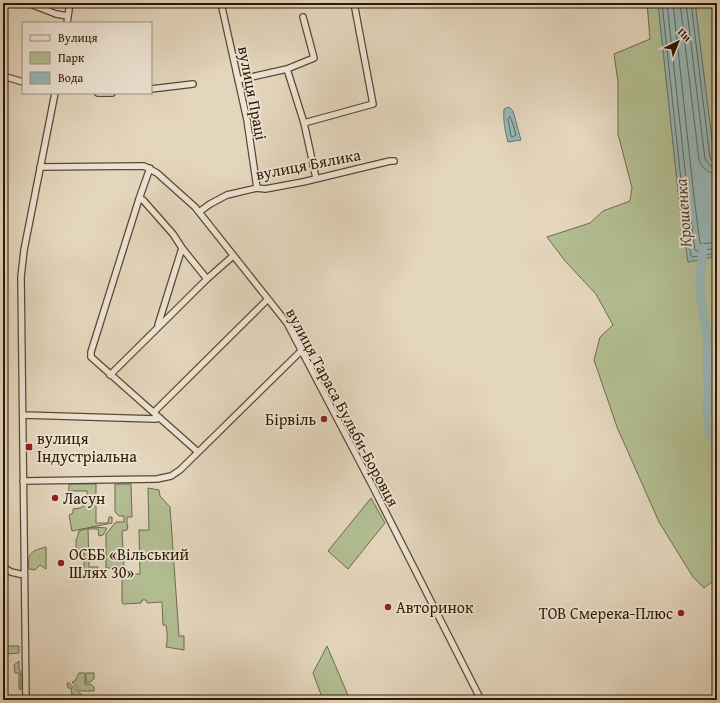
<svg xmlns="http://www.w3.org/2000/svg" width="720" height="703" viewBox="0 0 720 703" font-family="'Gentium Book Plus',serif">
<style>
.green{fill:#b2be92;stroke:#6f6b4a}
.water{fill:#97b7b8;stroke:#6c776f}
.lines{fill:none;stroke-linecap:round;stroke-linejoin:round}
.shore{stroke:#62685d;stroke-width:1}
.river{stroke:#97b7b8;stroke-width:9}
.minor-casing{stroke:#5a4831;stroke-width:8}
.minor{stroke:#ede4d4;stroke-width:5.5}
.poi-dot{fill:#8f2418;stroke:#ede4d4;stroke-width:1.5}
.labels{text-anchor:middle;stroke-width:3.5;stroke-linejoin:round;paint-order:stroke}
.street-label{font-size:16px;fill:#2c1802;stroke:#ede4d4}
.poi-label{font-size:16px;fill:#2c1802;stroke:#ede4d4;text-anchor:start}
.water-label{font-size:17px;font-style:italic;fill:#4c4839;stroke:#ede4d4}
</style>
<rect width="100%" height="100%" fill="#e4d6bd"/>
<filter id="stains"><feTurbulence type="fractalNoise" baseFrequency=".005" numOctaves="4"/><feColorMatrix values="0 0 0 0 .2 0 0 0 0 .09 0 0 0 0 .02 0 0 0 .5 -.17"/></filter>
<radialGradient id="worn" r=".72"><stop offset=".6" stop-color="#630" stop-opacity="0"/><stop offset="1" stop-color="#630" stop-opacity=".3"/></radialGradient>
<path class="green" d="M647,3H658L679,199L688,262L717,256V578L704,588L693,577L659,522L617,427L594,360L600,337L613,325L596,294L565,261L547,237L590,223L603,211L630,201L632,188L618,134V82L614,54L650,39Z
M695,3H717V160L714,157Z
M69,484H96V523H108L109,517H112V523L72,531L69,515L73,513V509L80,508L88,503L87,491H71V501H75V502L73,504C67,501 69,491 69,484Z
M115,484H131L132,517H127V526H128L127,530L122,531L124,568H106V534L116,522H124V516H119L115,512Z
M148,488L159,490L160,496L170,507L179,636H184V650L166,647C168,640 167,632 166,625H163L162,602L147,603L146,600H142L141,603L123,604L122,602V576L124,574H140L139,530H149Z
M371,498L385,523L348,569L328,551Z
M93,527L107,528L103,535L99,536L98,529H88L89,567H98L97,570H84V551L76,550V539L77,538L79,531Z
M46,547V569L40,565L35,570L29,569C27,553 31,551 46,547Z
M7,646H19V653L7,654Z
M327,646L350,700H323L313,673Z
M19,661V670L21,672V690L19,689V673H15L14,665Z
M79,673H85V684H90L94,687V691H80L72,682L75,681Z
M86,673H94V679L90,682H86Z
M67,683H69L84,697H81V700H73L71,688H68Z"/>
<path class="water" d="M658,3H695L714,157L717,160V256L688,262L679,199Z
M509,107L513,111L521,140L508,142C505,131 503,120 504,109Z"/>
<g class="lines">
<path class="shore" d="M662,3L683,199L691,256L693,257L717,253
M667,3L688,198L695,250L697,251L717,248
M673,3L694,197L700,243L702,244L717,242
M680,3L699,160C702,168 708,173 717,174
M686,3L705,159L710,166L717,168
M691,3L710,158L713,162L717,163
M510,117L513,124L516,135L512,137L511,136L508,119Z"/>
<path class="river" d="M703,248L700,279L701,302L707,336L708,393L707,412L710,432L717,443"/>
<defs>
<path id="minor" d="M28,3L56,14L68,16
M221,3L247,120L257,188
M67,23L70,3
M287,69L304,123L316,178
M3,76L23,82
M238,80L287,69L314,58L303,17
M151,89L193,84
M98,93H112
M304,123L373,104L354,3
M40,167L144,166L157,173L195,207L287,323L372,485L481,700
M150,168L139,199L91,352V357L198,452
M139,199L143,200L173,234L182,248L158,325
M199,212L210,204L227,195L257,188L265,189L303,182L390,161H394
M182,248L207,279
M110,375L207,279L233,256
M154,412L268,299
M23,415L155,419L160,418
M23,481L157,479L171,476L180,470L301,351
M3,567L11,572L24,575
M26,700L21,277L24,250L55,93"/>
</defs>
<use href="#minor" class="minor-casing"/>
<use href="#minor" class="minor"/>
</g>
<g class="poi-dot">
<circle cx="324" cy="419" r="4"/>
<rect x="25" y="443" width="8" height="8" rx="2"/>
<circle cx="55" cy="498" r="4"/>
<circle cx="61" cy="563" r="4"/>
<circle cx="388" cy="607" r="4"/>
<circle cx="681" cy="613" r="4"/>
</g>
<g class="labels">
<g class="street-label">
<text transform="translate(253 93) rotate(79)" y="6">вулиця Праці</text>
<text transform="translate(308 164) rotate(-11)" y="6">вулиця Бялика</text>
<text transform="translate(343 407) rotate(62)" y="6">вулиця Тараса Бульби-Боровця</text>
</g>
<g class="poi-label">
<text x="316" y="425" text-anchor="end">Бірвіль</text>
<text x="37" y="444">вулиця<tspan x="37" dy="18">Індустріальна</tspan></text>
<text x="63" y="504">Ласун</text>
<text x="69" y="560">ОСББ «Вільський<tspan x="69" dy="18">Шлях 30»</tspan></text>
<text x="396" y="613">Авторинок</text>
<text x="673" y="619" text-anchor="end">ТОВ Смерека-Плюс</text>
</g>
<g class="water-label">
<text transform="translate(683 213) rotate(-94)" y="6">Крошенка</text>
</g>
</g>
<rect width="720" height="703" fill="none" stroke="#e4d6bd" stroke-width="16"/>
<rect x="4" y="4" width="712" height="695" fill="none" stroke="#2c1802" stroke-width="2"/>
<rect x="8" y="8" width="704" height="687" fill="none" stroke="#2c1802"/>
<rect x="22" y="22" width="130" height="72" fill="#ede4d4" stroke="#a09280"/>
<rect x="30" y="35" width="20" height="6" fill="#ede4d4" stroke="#a09280"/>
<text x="58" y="42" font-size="12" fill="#2c1802">Вулиця</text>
<rect x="30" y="52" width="20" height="12" fill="#b2be92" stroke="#a09280"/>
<text x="58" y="62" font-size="12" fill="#2c1802">Парк</text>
<rect x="30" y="72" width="20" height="12" fill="#97b7b8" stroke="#a09280"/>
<text x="58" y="82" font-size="12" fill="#2c1802">Вода</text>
<g transform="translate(678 42) rotate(43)" stroke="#ede4d4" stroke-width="3" paint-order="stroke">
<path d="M0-3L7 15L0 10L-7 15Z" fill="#2c1802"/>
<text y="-6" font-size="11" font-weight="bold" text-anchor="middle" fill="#2c1802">Пн</text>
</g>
<rect width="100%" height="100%" filter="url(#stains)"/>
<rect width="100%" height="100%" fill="url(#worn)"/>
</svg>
